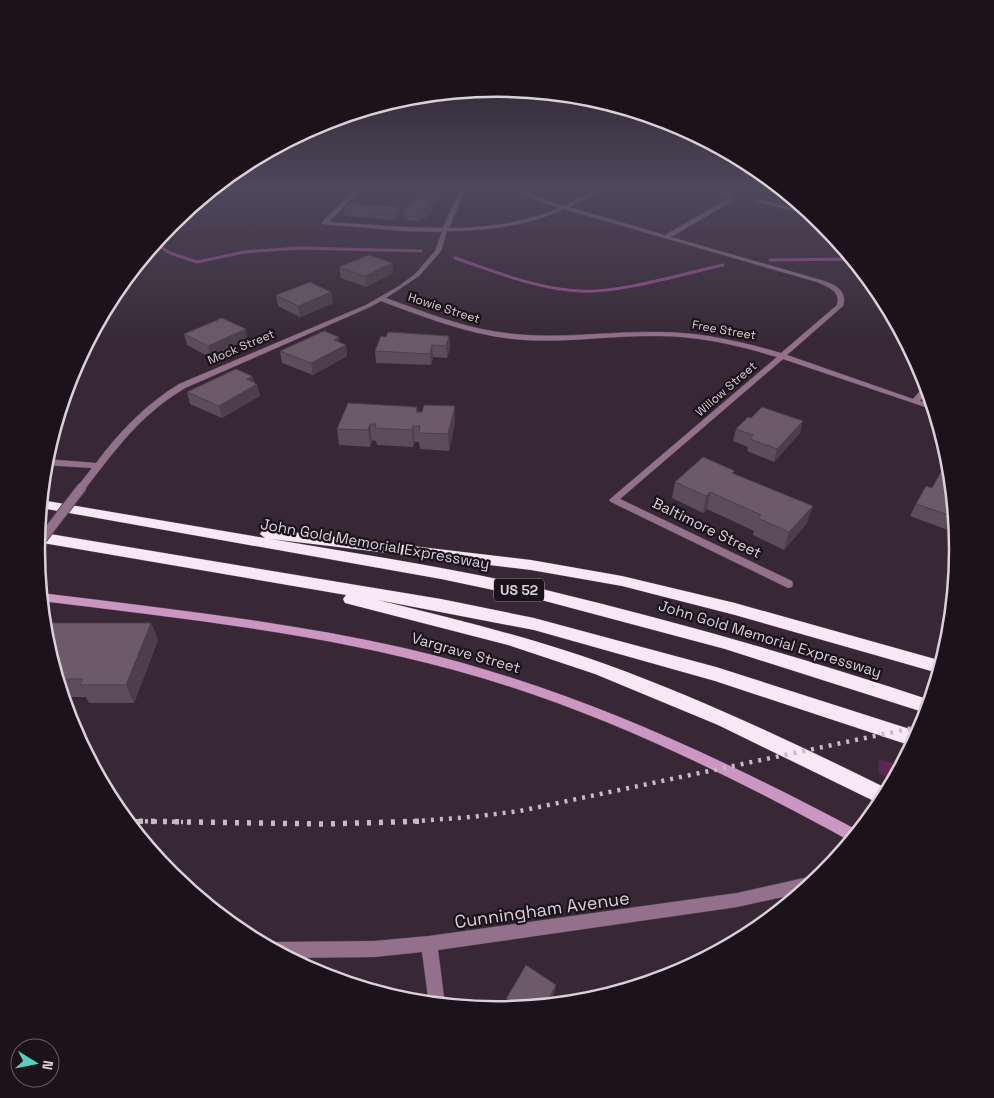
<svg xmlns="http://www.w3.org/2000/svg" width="994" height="1098" viewBox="0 0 994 1098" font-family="'Space Grotesk',sans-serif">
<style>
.green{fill:#5e2557}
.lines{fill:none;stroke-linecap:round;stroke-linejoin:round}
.stream{stroke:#9b5090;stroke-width:3}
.street-casing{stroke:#554652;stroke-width:1}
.secondary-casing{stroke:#554652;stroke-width:1}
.highway-casing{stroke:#554652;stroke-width:1}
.street{fill:#93718d;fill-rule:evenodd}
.secondary{fill:#cc96c3;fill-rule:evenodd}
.highway{fill:#f8e7f5;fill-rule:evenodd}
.rail-far1{stroke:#c7bcc5;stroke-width:4.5;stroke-dasharray:3 6;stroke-linecap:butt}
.rail{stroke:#c7bcc5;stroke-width:5.5;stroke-dasharray:4 8;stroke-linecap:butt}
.street-bridge-casing{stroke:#554652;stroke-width:11;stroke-linecap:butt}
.street-bridge{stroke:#93718d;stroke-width:9}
.wall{fill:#5d4d5a}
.shaded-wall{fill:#4c3f4a}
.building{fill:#6c5a69;stroke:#4c3f4a}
.labels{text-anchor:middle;stroke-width:4.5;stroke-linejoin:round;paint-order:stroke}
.far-street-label{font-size:12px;fill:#dad0d8;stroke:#1b1319}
.shield{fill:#1b1319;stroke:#a1979f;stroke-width:1}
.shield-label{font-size:14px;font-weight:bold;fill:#dad0d8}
.street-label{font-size:15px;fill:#dad0d8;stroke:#1b1319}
.near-street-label{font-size:18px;fill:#dad0d8;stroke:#1b1319}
.rim{fill:none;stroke:#dad0d8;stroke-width:2.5}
</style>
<rect width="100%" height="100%" fill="#382835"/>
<path class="green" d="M879,759L901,766L893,781L878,772Z"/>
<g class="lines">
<path class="stream" d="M158,245L170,253L197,262L244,252L299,248L421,251
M455,258C496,272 537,289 580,291C621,293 682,274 723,265
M770,260L852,259"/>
<defs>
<path id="street" d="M354,190H360L329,222L404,227L443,228L459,190H465L449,228C486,228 524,223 559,208L511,190H519L563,206L595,190H602L569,207L665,235L729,198L727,195L711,190H720L731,193L734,200L671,237L821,280C834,284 848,290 843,306L787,355L913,399L926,384L928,390L920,401L933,405L934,410L783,359L620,499L792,581L793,584L792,587L788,588L611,502L609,500L777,357C737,345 698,336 657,336C609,335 561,344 513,339C467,334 424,317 381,301L370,307L185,388C140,415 117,448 85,489L82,490L77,487L92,468L45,465V459L96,463C120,431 145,405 179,384L366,305L399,286L415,274L435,251L442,232L404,231L322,224V222ZM564,209L817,282C828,287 841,291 837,305L781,353C740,341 700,332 658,332C610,331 562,339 514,334C469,330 427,313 386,298L419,276L441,251L447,231C487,231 528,226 564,209Z
M759,199L810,212L814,216L757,202L756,201Z
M813,876L818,879L801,893L737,907L438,950L444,997L447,1005L431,1003L428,997L422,952L374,957L289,958L268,946L274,942L374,941L429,936L737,893Z"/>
<path id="secondary" d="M41,593C162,608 284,621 404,648C565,685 714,754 859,831L850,841C724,772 594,708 454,670C319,633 180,618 41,601Z"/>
<path id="highway" d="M41,500L265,538L260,534L262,531L267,529L531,560L622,576L735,603L942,661L938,673L735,615L622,586L531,570L271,539C363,555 456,568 546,590C675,621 804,658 930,700L926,713L725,649L545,601L441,579L41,508Z
M38,532L441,599L534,618L716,667L919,732L912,746L715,681L534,630L378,600C456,619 533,638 608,665C704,700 797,744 888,789L880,804L718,725L595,674L508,645L345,603L343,599L346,595L37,542Z"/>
</defs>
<use href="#street" class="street-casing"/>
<use href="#secondary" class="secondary-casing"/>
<use href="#highway" class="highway-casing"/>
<use href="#street" class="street"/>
<use href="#secondary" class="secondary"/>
<use href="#highway" class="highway"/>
<path class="rail-far1" d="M127,821L183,822
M404,822L471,817L520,811L922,726"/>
<path class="rail" d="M127,821L324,824L427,821"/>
<defs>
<path id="street-bridge" d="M36,547L82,487"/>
</defs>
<use href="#street-bridge" class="street-bridge-casing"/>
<use href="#street-bridge" class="street-bridge"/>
</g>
<path class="wall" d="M419,190H442L438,196H435L436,201L425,219H421L420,221L405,220L404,210L409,207Z
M349,204L400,214L395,220H390L345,216L344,209Z
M392,263L393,273L366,287L341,278L339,267Z
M331,292L333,303L300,317L278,306L276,295Z
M184,334L248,341L211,358L187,345Z
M449,336L450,348L447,358L433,357L431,365L376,363L375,351Z
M339,337V342L346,345L347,356L313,375L282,363L280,351Z
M252,376L254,382L260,396L222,418L190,404L187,392Z
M455,406V423L449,451L420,449L419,442H415L413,447L377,445L376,441L372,440L370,447L339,445L337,429L417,407L418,412H422Z
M736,429L800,433L774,462L747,451L748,447L733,441Z
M734,474L807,523L784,550L753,535L754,531L707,509L703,513L672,498L675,482Z
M950,475L956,533L910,516L916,504L932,488Z
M151,623L158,640L134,703H89L86,697H63L45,639Z
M745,937L728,945L731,938Z
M555,992L548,1005L509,1009L506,1006V999Z"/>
<path class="shaded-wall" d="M433,190V195L435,192L436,201L425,219L424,209Z
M438,190H442L438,196Z
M399,207L400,214L395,220V213Z
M421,209V219L420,221L419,211Z
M392,263L393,273L366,287L365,276Z
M331,292L333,303L300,317L298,306Z
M246,329L248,341L211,358L208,346Z
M449,336L450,348L447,358L446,346Z
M339,337L340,348L346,345L347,356L313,375L311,363L334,340Z
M432,345L433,357L431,365L430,354Z
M252,376L254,385L257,384L260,396L222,418L219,406L247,379Z
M455,406V423L449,451L448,434Z
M803,421L800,433L774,462L777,449Z
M370,424L372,440L370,447L368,430Z
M413,426L415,442L413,447L412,430Z
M710,492L707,509L703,513L706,496Z
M813,506L807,523L784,550L789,532Z
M151,623L158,640L134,703L126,685Z
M556,985L555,992L548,1005H545Z"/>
<path class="building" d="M419,190H433L432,192H435L424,209H421L419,211L404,210L406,206L409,207Z
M349,204L399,207L395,213L389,214L344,209Z
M369,255L392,263L365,276L339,267Z
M310,282L331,292L298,306L276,295Z
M222,318L246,329L208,346L184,334Z
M324,331L339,337L334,340L346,345L311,363L280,351Z
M388,332L449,336L446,346L432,345L430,354L375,351L381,336L386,337Z
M236,369L252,376L247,379L257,384L219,406L187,392Z
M348,403L417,407L416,412H422L424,405L455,406L448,434L419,433L420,426H413L412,430L375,428L376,424H370L368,430L337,429Z
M762,407L803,421L777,449L750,439L753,435L736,429L748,417L751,418Z
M703,457L735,471L732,473L813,506L789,532L758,518L761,515L710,492L706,496L675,482Z
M941,472L950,475L955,517L916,504L926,486L932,488Z
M44,623H151L126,685H80L83,679H57L45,639Z
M745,937L733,943L731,938Z
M526,965L556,985L545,1005L518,1008L506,999Z
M579,998L584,1001L577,1002Z"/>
<linearGradient id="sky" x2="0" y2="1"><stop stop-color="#1f161d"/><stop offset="0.55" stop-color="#4d485c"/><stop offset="1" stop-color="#4d485c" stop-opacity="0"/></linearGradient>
<rect width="994" height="344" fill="url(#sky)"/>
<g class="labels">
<g class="far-street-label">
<text transform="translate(444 308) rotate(18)" y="4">Howie Street</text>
<text transform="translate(724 330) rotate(10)" y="4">Free Street</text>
<text transform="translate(241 347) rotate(-23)" y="4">Mock Street</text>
<text transform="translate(726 389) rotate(-41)" y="4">Willow Street</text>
</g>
<rect class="shield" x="494" y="578.5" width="50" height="23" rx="4"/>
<g class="shield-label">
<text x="519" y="595">US 52</text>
</g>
<g class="street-label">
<text transform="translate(707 528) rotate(26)" y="5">Baltimore Street</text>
<text transform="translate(375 544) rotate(10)" y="5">John Gold Memorial Expressway</text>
<text transform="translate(770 639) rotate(17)" y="5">John Gold Memorial Expressway</text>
<text transform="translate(466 653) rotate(16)" y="5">Vargrave Street</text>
</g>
<g class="near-street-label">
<text transform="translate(542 910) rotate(-8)" y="6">Cunningham Avenue</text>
</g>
</g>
<path d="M0 0H994V1098H0ZM45 549a452 452 0 1 1 904 0a452 452 0 1 1-904 0Z" fill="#1b1319" fill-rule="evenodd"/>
<path class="rim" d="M45 549a452 452 0 1 1 904 0a452 452 0 1 1-904 0Z"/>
<g transform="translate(35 1063) rotate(100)"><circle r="24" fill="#1b1319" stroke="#675f65"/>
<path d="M0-4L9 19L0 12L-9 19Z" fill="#5acebd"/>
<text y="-8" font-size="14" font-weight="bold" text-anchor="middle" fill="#dad0d8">N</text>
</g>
</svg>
